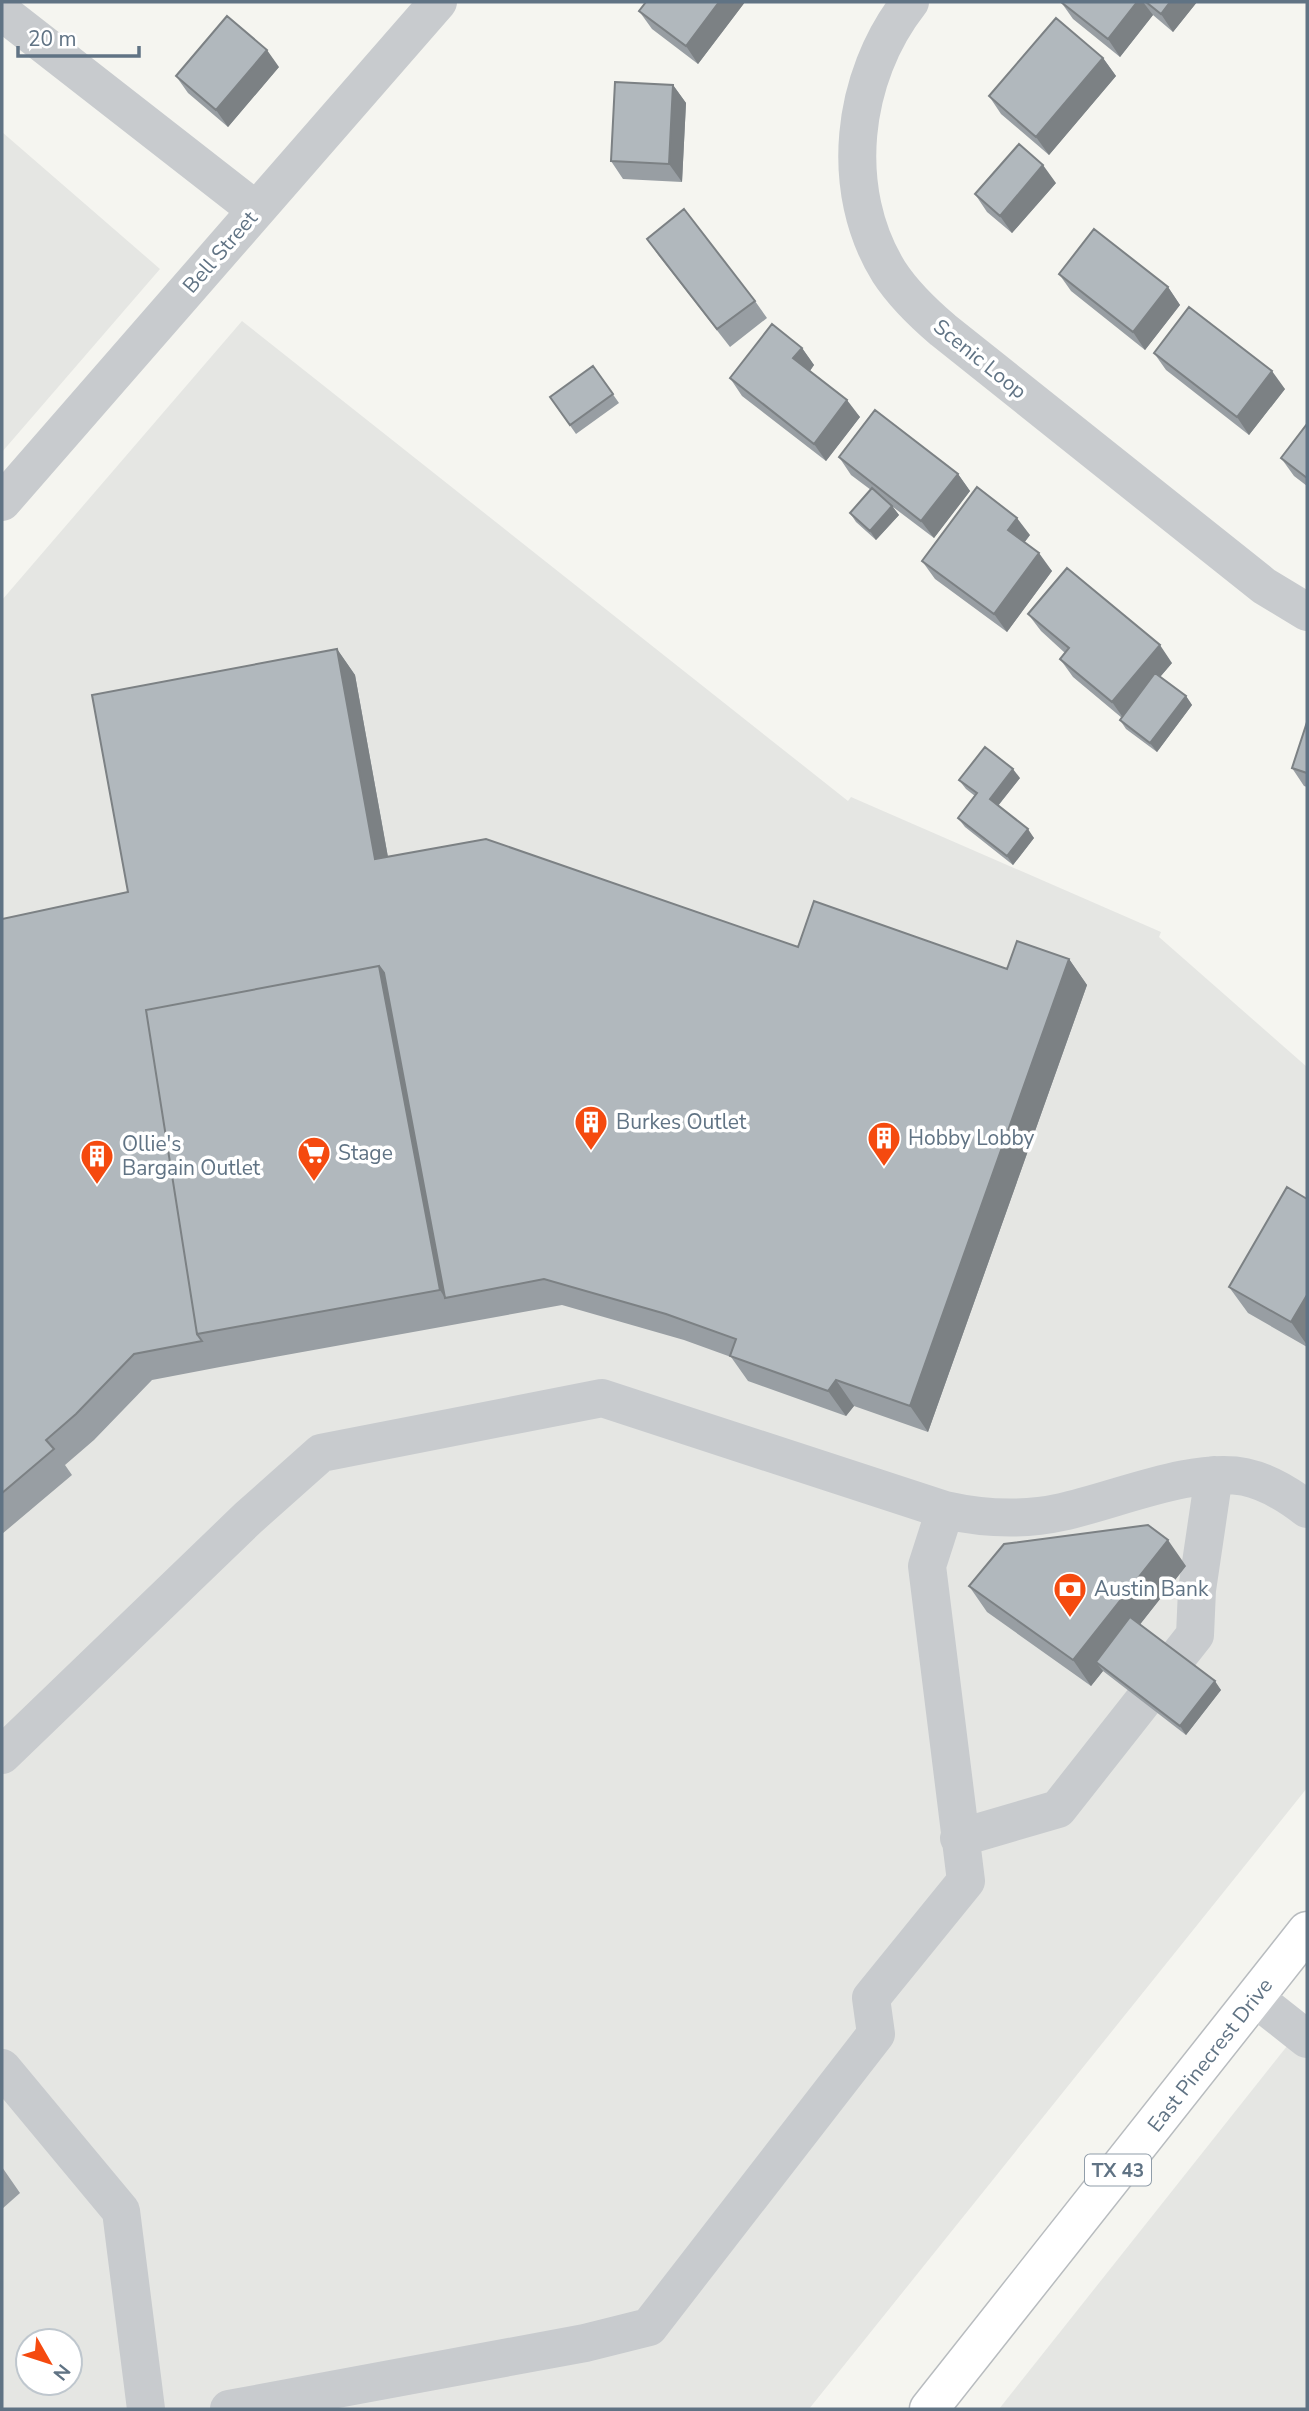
<svg xmlns="http://www.w3.org/2000/svg" width="1309" height="2411" viewBox="0 0 1309 2411" font-family="'Nunito Sans',sans-serif">
<style>
.built{fill:#e5e6e3;fill-rule:evenodd}
.lines{fill:none;stroke-linecap:round;stroke-linejoin:round}
.major-casing{stroke:#b8bcbf;stroke-width:41}
.minor{stroke:#c8cbce;stroke-width:38}
.major{stroke:#fff;stroke-width:38}
.wall{fill:#989ea3}
.shaded-wall{fill:#7c8184}
.building{fill:#b1b8bd;stroke:#7c8184;stroke-width:2}
.labels{text-anchor:middle;stroke-width:7;stroke-linejoin:round;paint-order:stroke}
.shield{fill:#fff;stroke:#909da9;stroke-width:2}
.shield-label{font-size:19px;font-weight:bold;fill:#607384}
.street-label{font-size:21px;fill:#607384;stroke:#fff}
.poi-label{font-size:21px;fill:#607384;stroke:#fff;text-anchor:start}
</style>
<rect width="100%" height="100%" fill="#f5f5f0"/>
<path class="built" d="M2,132L160,269L2,452Z
M242,321L848,801L851,797L1161,932L1159,937L1307,1067V1788L809,2409H2V600ZM28,2341H70V2383H28Z
M1307,2021V2409H999Z"/>
<g class="lines">
<defs>
<path id="major" d="M929,2409L1307,1931"/>
</defs>
<use href="#major" class="major-casing"/>
<path class="minor" d="M910,2C851,77 838,190 889,272C904,295 923,313 943,330L1264,586L1307,612
M2,12L256,210
M2,502L438,2
M2,1755L248,1518L321,1453L602,1398L945,1510C985,1519 1022,1521 1062,1512C1114,1501 1194,1466 1245,1477C1268,1482 1289,1495 1307,1509
M959,1838L1058,1809L1195,1635L1197,1590L1214,1475
M1255,1998L1307,2039
M2,2068L121,2211L146,2409
M229,2409L585,2343L649,2327L876,2034L871,1998L966,1881L927,1566L945,1510"/>
<use href="#major" class="major"/>
</g>
<path class="wall" d="M646,2H745L698,64L652,29L639,11Z
M1061,2H1197L1173,32L1153,15L1120,57L1073,19Z
M1103,58L1116,76L1049,155L1001,114L989,96Z
M279,67L228,127L188,93L176,76Z
M673,85L686,103L682,182L623,179L611,161Z
M1056,183L1012,233L987,212L975,194Z
M647,239L755,301L767,318L730,347L659,256Z
M1059,274L1168,287L1180,305L1145,350L1071,291Z
M802,348L814,365L810,371L860,417L826,461L742,396L730,378Z
M1154,353L1285,389L1249,435L1166,370Z
M593,366L619,403L576,434L550,397Z
M1307,424V486L1294,476L1281,458Z
M839,457L958,474L970,491L934,538L893,507L899,515L876,540L856,522L850,513L871,490L851,475Z
M1030,535L1024,543L1052,571L1007,632L935,579L922,561Z
M1028,614L1172,663L1160,677L1186,696L1192,705L1157,752L1126,729L1120,720L1122,718L1073,677L1060,659L1065,653L1041,631Z
M337,649L355,675L388,857L798,947L1007,969L1069,959L1087,985L928,1432L854,1406L846,1416L748,1381L731,1357L684,1340L562,1305L220,1367L152,1380L94,1440L65,1465L72,1475L2,1534V919L128,892Z
M1307,722V787L1304,786L1292,768Z
M1020,778L998,806L1034,838L1013,865L965,827L958,818L975,796L966,789L959,780Z
M1307,1199V1347L1248,1313L1229,1287Z
M1186,1566L1140,1624L1221,1690L1186,1735L1103,1671L1091,1686L987,1612L969,1586Z
M2,2167L20,2193L2,2209Z"/>
<path class="shaded-wall" d="M719,2H745L698,64L686,46Z
M1137,2H1143L1153,15L1120,57L1108,39Z
M1170,2H1197L1173,32L1161,14Z
M267,50L279,67L228,127L216,110Z
M1103,58L1116,76L1049,155L1036,137Z
M673,85L686,103L682,182L669,164Z
M1043,165L1056,183L1012,233L1000,216Z
M1168,287L1180,305L1145,350L1133,332Z
M802,348L814,365L806,376L793,358Z
M1272,371L1285,389L1249,435L1237,417Z
M847,400L860,417L826,461L814,444Z
M958,474L970,491L934,538L921,521Z
M892,506L899,515L876,540L870,531Z
M1017,518L1030,535L1020,548L1008,530Z
M1039,553L1052,571L1007,632L994,614Z
M1160,645L1172,663L1124,719L1112,702Z
M337,649L355,675L393,885L375,859Z
M1186,696L1192,705L1157,752L1150,743Z
M1013,769L1020,778L996,808L990,799Z
M1028,829L1034,838L1013,865L1007,856Z
M1069,959L1087,985L928,1432L910,1406Z
M379,966L402,999L445,1298L440,1290Z
M1307,1295V1345L1291,1322Z
M836,1380L854,1406L846,1416L828,1391Z
M1168,1540L1186,1566L1105,1669L1096,1662L1103,1671L1091,1686L1073,1660Z
M1215,1681L1221,1690L1186,1735L1180,1726Z"/>
<path class="building" d="M646,2H719L686,46L639,11Z
M1061,2H1137L1108,39Z
M1146,2H1170L1161,14Z
M227,16L267,50L216,110L176,76Z
M1056,18L1103,58L1036,137L989,96Z
M615,82L673,85L669,164L611,161Z
M1019,144L1043,165L1000,216L975,194Z
M684,209L755,301L717,329L647,239Z
M1094,229L1168,287L1133,332L1059,274Z
M1189,307L1272,371L1237,417L1154,353Z
M772,324L802,348L793,358L847,400L814,444L730,378Z
M593,366L613,394L570,425L550,397Z
M875,410L958,474L921,521L839,457Z
M1307,424V478L1281,458Z
M977,487L1017,518L1008,530L1039,553L994,614L922,561Z
M872,488L892,506L870,531L850,513Z
M1067,568L1160,645L1112,702L1060,659L1069,648L1028,614Z
M337,649L375,859L486,839L798,947L814,901L1007,969L1017,941L1069,959L910,1406L836,1380L828,1391L730,1356L736,1339L666,1314L544,1279L445,1298L384,973L379,966L146,1010L197,1334L202,1341L134,1354L76,1414L46,1440L54,1449L2,1493V919L128,892L92,695Z
M1155,673L1186,696L1150,743L1120,720Z
M1307,722V773L1292,768Z
M985,747L1013,769L990,799L1028,829L1007,856L958,818L977,793L959,780Z
M379,966L440,1290L197,1334L146,1010Z
M1287,1187L1307,1199V1295L1291,1322L1229,1287Z
M1148,1525L1168,1540L1073,1660L969,1586L1004,1544Z
M1130,1617L1215,1681L1180,1726L1096,1662Z"/>
<defs>
<symbol id="building-pin" viewBox="-11 -11 22 30"><path d="M0 17L-7.5 6A9.5 9.5 0 1 1 7.5 6Z" fill="#f54a0f" stroke="#fff"/><path d="M-4-6H4V6H1V3H-1V6H-4ZM-2.5-4.3h1.7v1.8h-1.7ZM.8-4.3h1.7v1.8H.8ZM-2.5-1h1.7V.8h-1.7ZM.8-1h1.7V.8H.8Z" fill="#fff"/></symbol>
<symbol id="supermarket-pin" viewBox="-11 -11 22 30"><path d="M0 17L-7.5 6A9.5 9.5 0 1 1 7.5 6Z" fill="#f54a0f" stroke="#fff"/><path d="M-6-5.5h2.5l.6 2H6L4.5 2H-2.5L-4.4-4H-6ZM-1.5 3.2a1.3 1.3 0 1 0 .1 0ZM3 3.2a1.3 1.3 0 1 0 .1 0Z" fill="#fff"/></symbol>
<symbol id="bank-pin" viewBox="-11 -11 22 30"><path d="M0 17L-7.5 6A9.5 9.5 0 1 1 7.5 6Z" fill="#f54a0f" stroke="#fff"/><path d="M-6-4H6V4H-6ZM0-2.3a2.3 2.3 0 1 0 0 4.6a2.3 2.3 0 1 0 0-4.6Z" fill="#fff"/></symbol>
</defs>
<g fill-rule="evenodd">
<use href="#building-pin" x="572" y="1103" width="38" height="52"/>
<use href="#building-pin" x="865" y="1119" width="38" height="52"/>
<use href="#supermarket-pin" x="295" y="1134" width="38" height="52"/>
<use href="#building-pin" x="78" y="1137" width="38" height="52"/>
<use href="#bank-pin" x="1051" y="1570" width="38" height="52"/>
</g>
<g class="labels">
<rect class="shield" x="1085" y="2154.5" width="66" height="31" rx="5"/>
<g class="shield-label">
<text x="1118" y="2177">TX 43</text>
</g>
<g class="street-label">
<text transform="translate(220 252) rotate(-49)" y="7">Bell Street</text>
<text transform="translate(980 359) rotate(39)" y="7">Scenic Loop</text>
<text transform="translate(1210 2055) rotate(-52)" y="7">East Pinecrest Drive</text>
</g>
<g class="poi-label">
<text x="616" y="1129">Burkes Outlet</text>
<text x="908" y="1145">Hobby Lobby</text>
<text x="122" y="1151">Ollie's<tspan x="122" dy="24">Bargain Outlet</tspan></text>
<text x="338" y="1160">Stage</text>
<text x="1094" y="1596">Austin Bank</text>
</g>
</g>
<rect width="1309" height="2411" fill="none" stroke="#607384" stroke-width="7"/>
<g transform="translate(49 2362) rotate(129)"><circle r="33" fill="#ffffff" stroke="#bfc7ce" stroke-width="2"/>
<path d="M0-5L12 26L0 18L-12 26Z" fill="#f54a0f"/>
<text y="-10" font-size="19" font-weight="bold" text-anchor="middle" fill="#607384">N</text>
</g>
<path d="M18 46v10h121v-10" fill="none" stroke="#607384" stroke-width="3.5"/>
<text x="28" y="46" font-size="21" fill="#607384" stroke="#ffffff" stroke-width="5" paint-order="stroke">20 m</text>
</svg>
